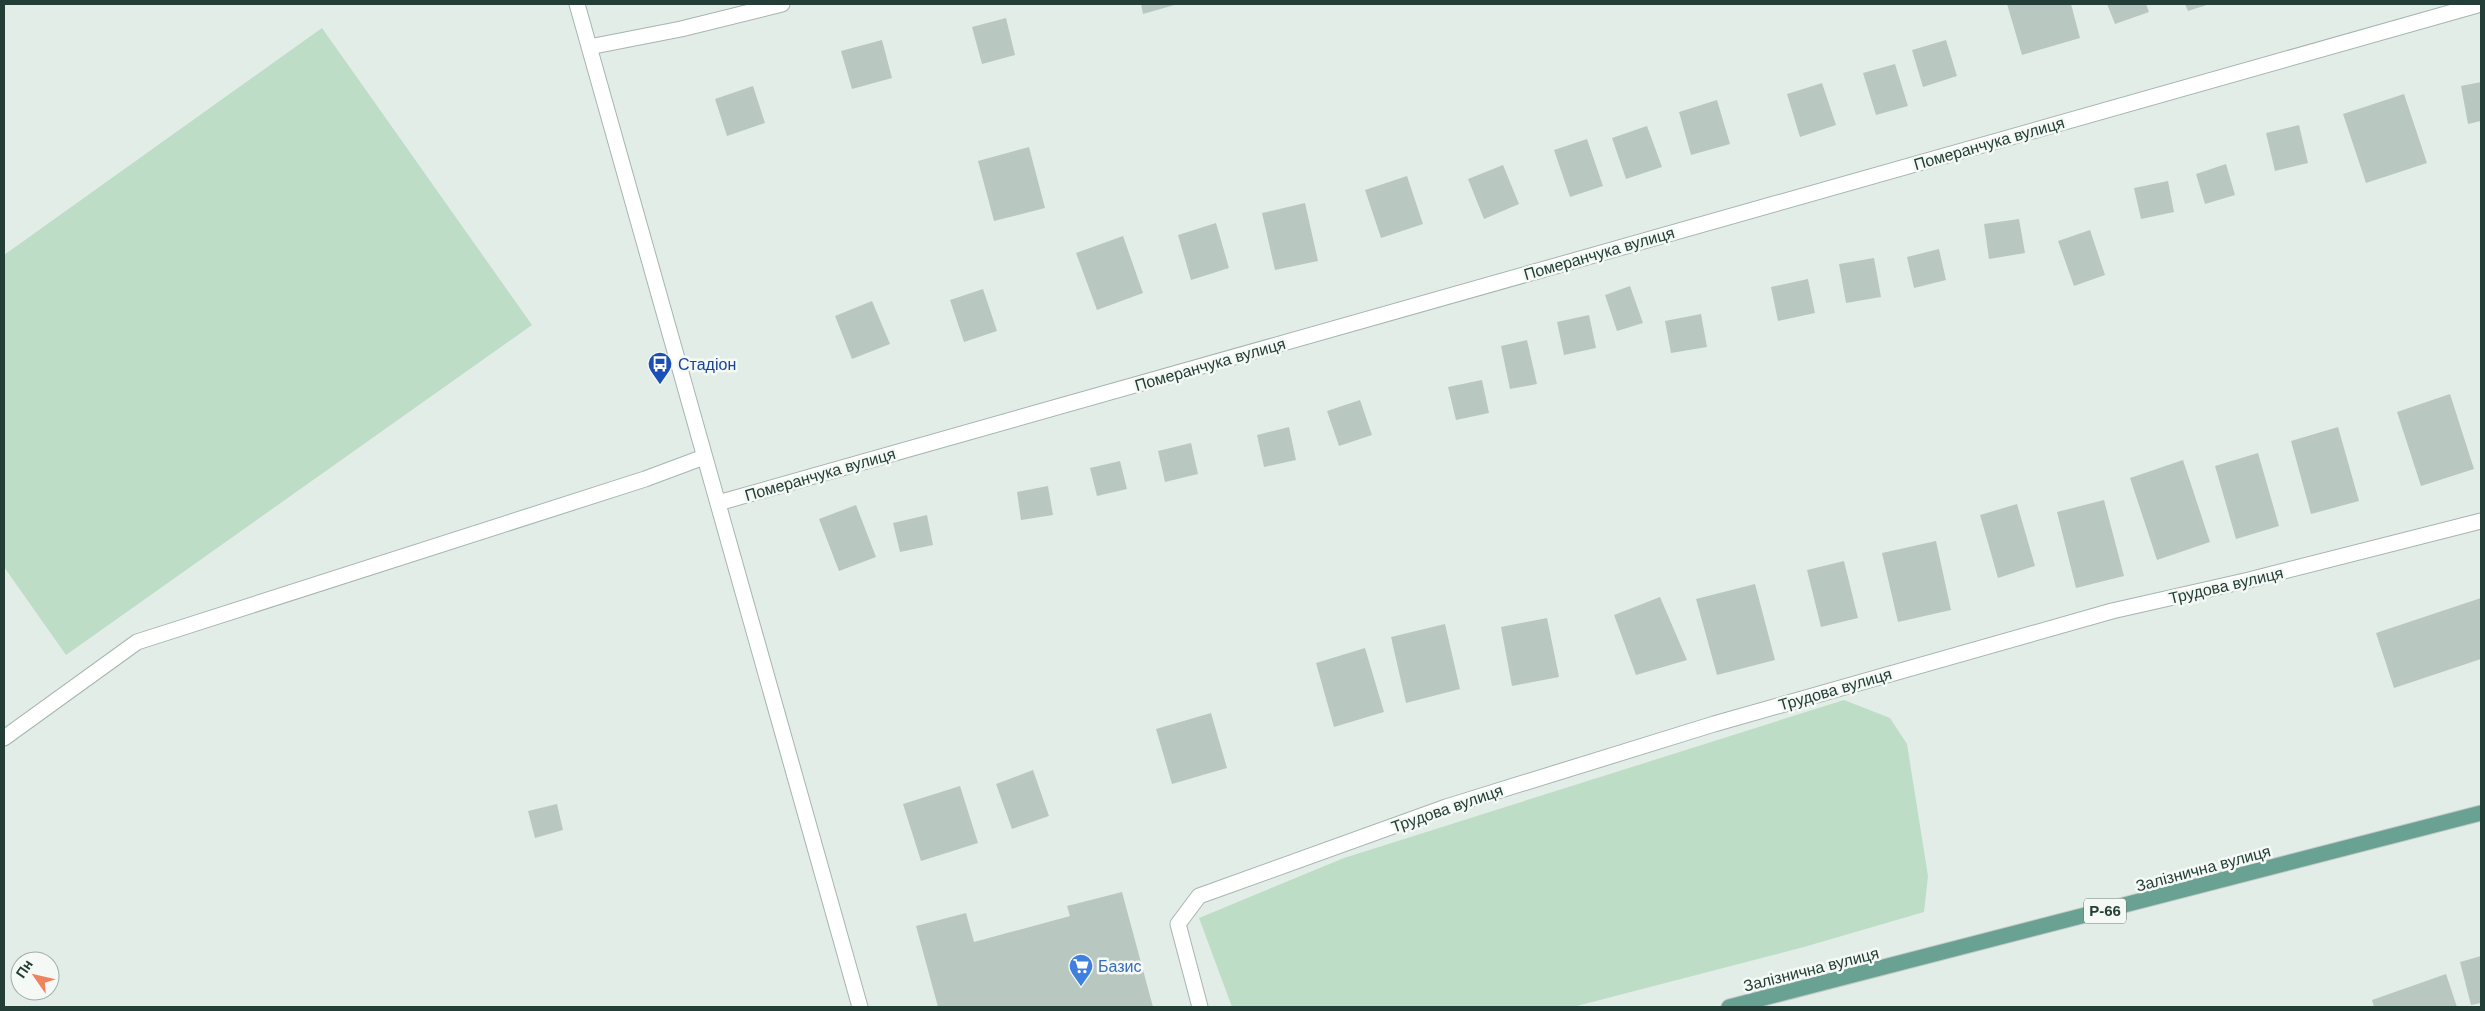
<svg xmlns="http://www.w3.org/2000/svg" width="2485" height="1011" viewBox="0 0 2485 1011" font-family="Helvetica,sans-serif">
<style>
.green{fill:#bdddc6}
.building{fill:#b9c7c1}
.lines{fill:none;stroke-linecap:round;stroke-linejoin:round}
.lane-casing{stroke:#a6b5af;stroke-width:17}
.street-casing{stroke:#a6b5af;stroke-width:17}
.primary-casing{stroke:#c1c9c7;stroke-width:17}
.lane{stroke:#fff;stroke-width:15}
.street{stroke:#fff;stroke-width:15}
.primary{stroke:#69a192;stroke-width:15}
.labels{text-anchor:middle;stroke-width:5;stroke-linejoin:round;paint-order:stroke}
.shield{fill:#f4f9f6;stroke:#627670;stroke-width:1}
.shield-label{font-size:15px;font-weight:bold;fill:#233e37}
.street-label{font-size:16px;fill:#233e37;stroke:#f4f9f6}
.transit-label{font-size:16px;fill:#164399;stroke:#f4f9f6;text-anchor:start}
.shop-label{font-size:16px;fill:#366cbe;stroke:#f4f9f6;text-anchor:start}
</style>
<rect width="100%" height="100%" fill="#e3ede8"/>
<path class="green" d="M322,28L532,325L66,655L4,567V255Z
M1844,700L1890,718L1907,744L1928,876L1924,912L1804,947L1573,1007H1232L1199,918L1344,858Z"/>
<path class="building" d="M1141,4H1178L1143,14Z
M2007,4H2071L2080,38L2022,55Z
M2107,4H2146L2149,12L2115,24Z
M2185,4H2210L2188,11Z
M1006,18L1015,55L982,64L972,27Z
M882,40L892,78L852,89L841,51Z
M1946,40L1957,76L1923,87L1912,50Z
M1895,64L1908,106L1876,115L1863,73Z
M2481,82V121L2468,124L2461,86Z
M1822,83L1836,125L1800,137L1787,94Z
M753,86L765,123L727,136L715,99Z
M2404,94L2427,163L2366,183L2343,114Z
M1717,100L1730,144L1691,155L1679,112Z
M2299,125L2308,163L2275,171L2266,133Z
M1647,126L1662,167L1626,179L1612,138Z
M1587,139L1603,186L1570,197L1554,150Z
M1029,147L1045,208L994,221L978,161Z
M2226,164L2235,195L2205,204L2196,174Z
M1503,165L1519,204L1484,219L1468,179Z
M1407,176L1423,224L1381,238L1365,190Z
M2168,181L2174,212L2141,219L2134,188Z
M1305,203L1318,261L1275,270L1262,213Z
M2019,219L2025,253L1989,259L1984,224Z
M1216,223L1229,268L1191,280L1178,235Z
M2090,230L2105,275L2074,286L2058,241Z
M1123,236L1143,293L1097,310L1076,253Z
M1939,249L1946,280L1914,288L1907,257Z
M1874,258L1881,297L1846,303L1839,264Z
M1808,279L1815,313L1778,321L1771,287Z
M1630,286L1643,323L1617,331L1605,295Z
M983,289L997,331L964,342L950,300Z
M872,301L890,344L852,359L835,316Z
M1701,314L1707,347L1671,353L1665,321Z
M1589,315L1596,348L1564,355L1557,322Z
M1527,340L1537,384L1510,389L1501,346Z
M1482,380L1489,413L1456,420L1448,387Z
M2450,394L2474,469L2421,486L2397,412Z
M1360,400L1372,435L1339,446L1327,411Z
M1289,427L1296,460L1264,467L1257,435Z
M2338,427L2359,501L2311,514L2291,441Z
M1191,443L1198,474L1165,482L1158,451Z
M2258,453L2279,526L2236,539L2215,466Z
M2183,460L2210,542L2157,560L2130,478Z
M1120,461L1127,489L1097,496L1090,468Z
M1048,486L1053,515L1021,520L1017,492Z
M2104,500L2124,576L2076,588L2057,512Z
M2017,504L2035,566L1998,578L1980,515Z
M856,505L876,557L839,571L819,519Z
M927,515L933,545L900,552L893,523Z
M1936,541L1951,610L1898,622L1882,553Z
M1844,561L1858,618L1821,627L1807,570Z
M1755,584L1775,660L1717,675L1696,599Z
M1660,597L1687,660L1636,675L1614,615Z
M2481,598V659L2394,688L2376,633Z
M1547,618L1559,677L1512,686L1501,627Z
M1445,624L1460,689L1406,703L1391,637Z
M1365,648L1384,712L1334,727L1316,663Z
M1211,713L1227,768L1172,784L1156,729Z
M1033,770L1049,816L1012,829L996,784Z
M960,786L978,843L921,861L903,804Z
M557,804L563,830L535,838L528,811Z
M1122,892L1153,1007H938L916,926L966,913L974,942L1070,916L1067,906Z
M2481,956V1003L2471,1005L2460,962Z
M2446,974L2457,1007H2374L2372,1000Z"/>
<g class="lines">
<defs>
<path id="lane" d="M4,738L137,642L645,479L704,457"/>
<path id="street" d="M577,4L860,1007
M589,47L681,29L782,4
M718,503L2481,4
M1200,1007L1178,924L1199,896L1446,807L1714,724L2112,611L2249,580L2481,521"/>
<path id="primary" d="M1729,1007L2481,813"/>
</defs>
<use href="#lane" class="lane-casing"/>
<use href="#street" class="street-casing"/>
<use href="#primary" class="primary-casing"/>
<use href="#lane" class="lane"/>
<use href="#street" class="street"/>
<use href="#primary" class="primary"/>
</g>
<defs>
<symbol id="bus-pin" viewBox="-11 -11 22 30"><path d="M0 17L-7.5 6A9.5 9.5 0 1 1 7.5 6Z" fill="#1a4fb4" stroke="#f4f9f6"/><path d="M-5-6H5V4H4V6H2V4H-2V6H-4V4H-5ZM-3.5-4V0h7V-4ZM-3.5 1.2v1.5H-2V1.2ZM2 1.2v1.5H3.5V1.2Z" fill="#fff"/></symbol>
<symbol id="supermarket-pin" viewBox="-11 -11 22 30"><path d="M0 17L-7.5 6A9.5 9.5 0 1 1 7.5 6Z" fill="#3f7fe0" stroke="#f4f9f6"/><path d="M-6-5.5h2.5l.6 2H6L4.5 2H-2.5L-4.4-4H-6ZM-1.5 3.2a1.3 1.3 0 1 0 .1 0ZM3 3.2a1.3 1.3 0 1 0 .1 0Z" fill="#fff"/></symbol>
</defs>
<g fill-rule="evenodd">
<use href="#bus-pin" x="646" y="350" width="28" height="38"/>
<use href="#supermarket-pin" x="1067" y="952" width="28" height="38"/>
</g>
<g class="labels">
<rect class="shield" x="2084" y="898.5" width="42" height="25" rx="4"/>
<g class="shield-label">
<text x="2105" y="916">Р-66</text>
</g>
<g class="street-label">
<text transform="translate(1989 143) rotate(-16)" y="6">Померанчука вулиця</text>
<text transform="translate(1599 253) rotate(-16)" y="6">Померанчука вулиця</text>
<text transform="translate(1210 364) rotate(-16)" y="6">Померанчука вулиця</text>
<text transform="translate(820 474) rotate(-16)" y="6">Померанчука вулиця</text>
<text transform="translate(2226 585) rotate(-13)" y="6">Трудова вулиця</text>
<text transform="translate(1835 689) rotate(-16)" y="6">Трудова вулиця</text>
<text transform="translate(1447 808) rotate(-19)" y="6">Трудова вулиця</text>
<text transform="translate(2203 868) rotate(-15)" y="6">Залізнична вулиця</text>
<text transform="translate(1811 969) rotate(-14)" y="6">Залізнична вулиця</text>
</g>
<g class="transit-label">
<text x="678" y="370">Стадіон</text>
</g>
<g class="shop-label">
<text x="1098" y="972">Базис</text>
</g>
</g>
<rect width="2485" height="1011" fill="none" stroke="#233e37" stroke-width="10"/>
<g transform="translate(35 976) rotate(304)"><circle r="24" fill="#f4f9f6" stroke="#a0aeaa"/>
<path d="M0-4L9 19L0 12L-9 19Z" fill="#ee8360"/>
<text y="-8" font-size="14" font-weight="bold" text-anchor="middle" fill="#233e37">Пн</text>
</g>
</svg>
